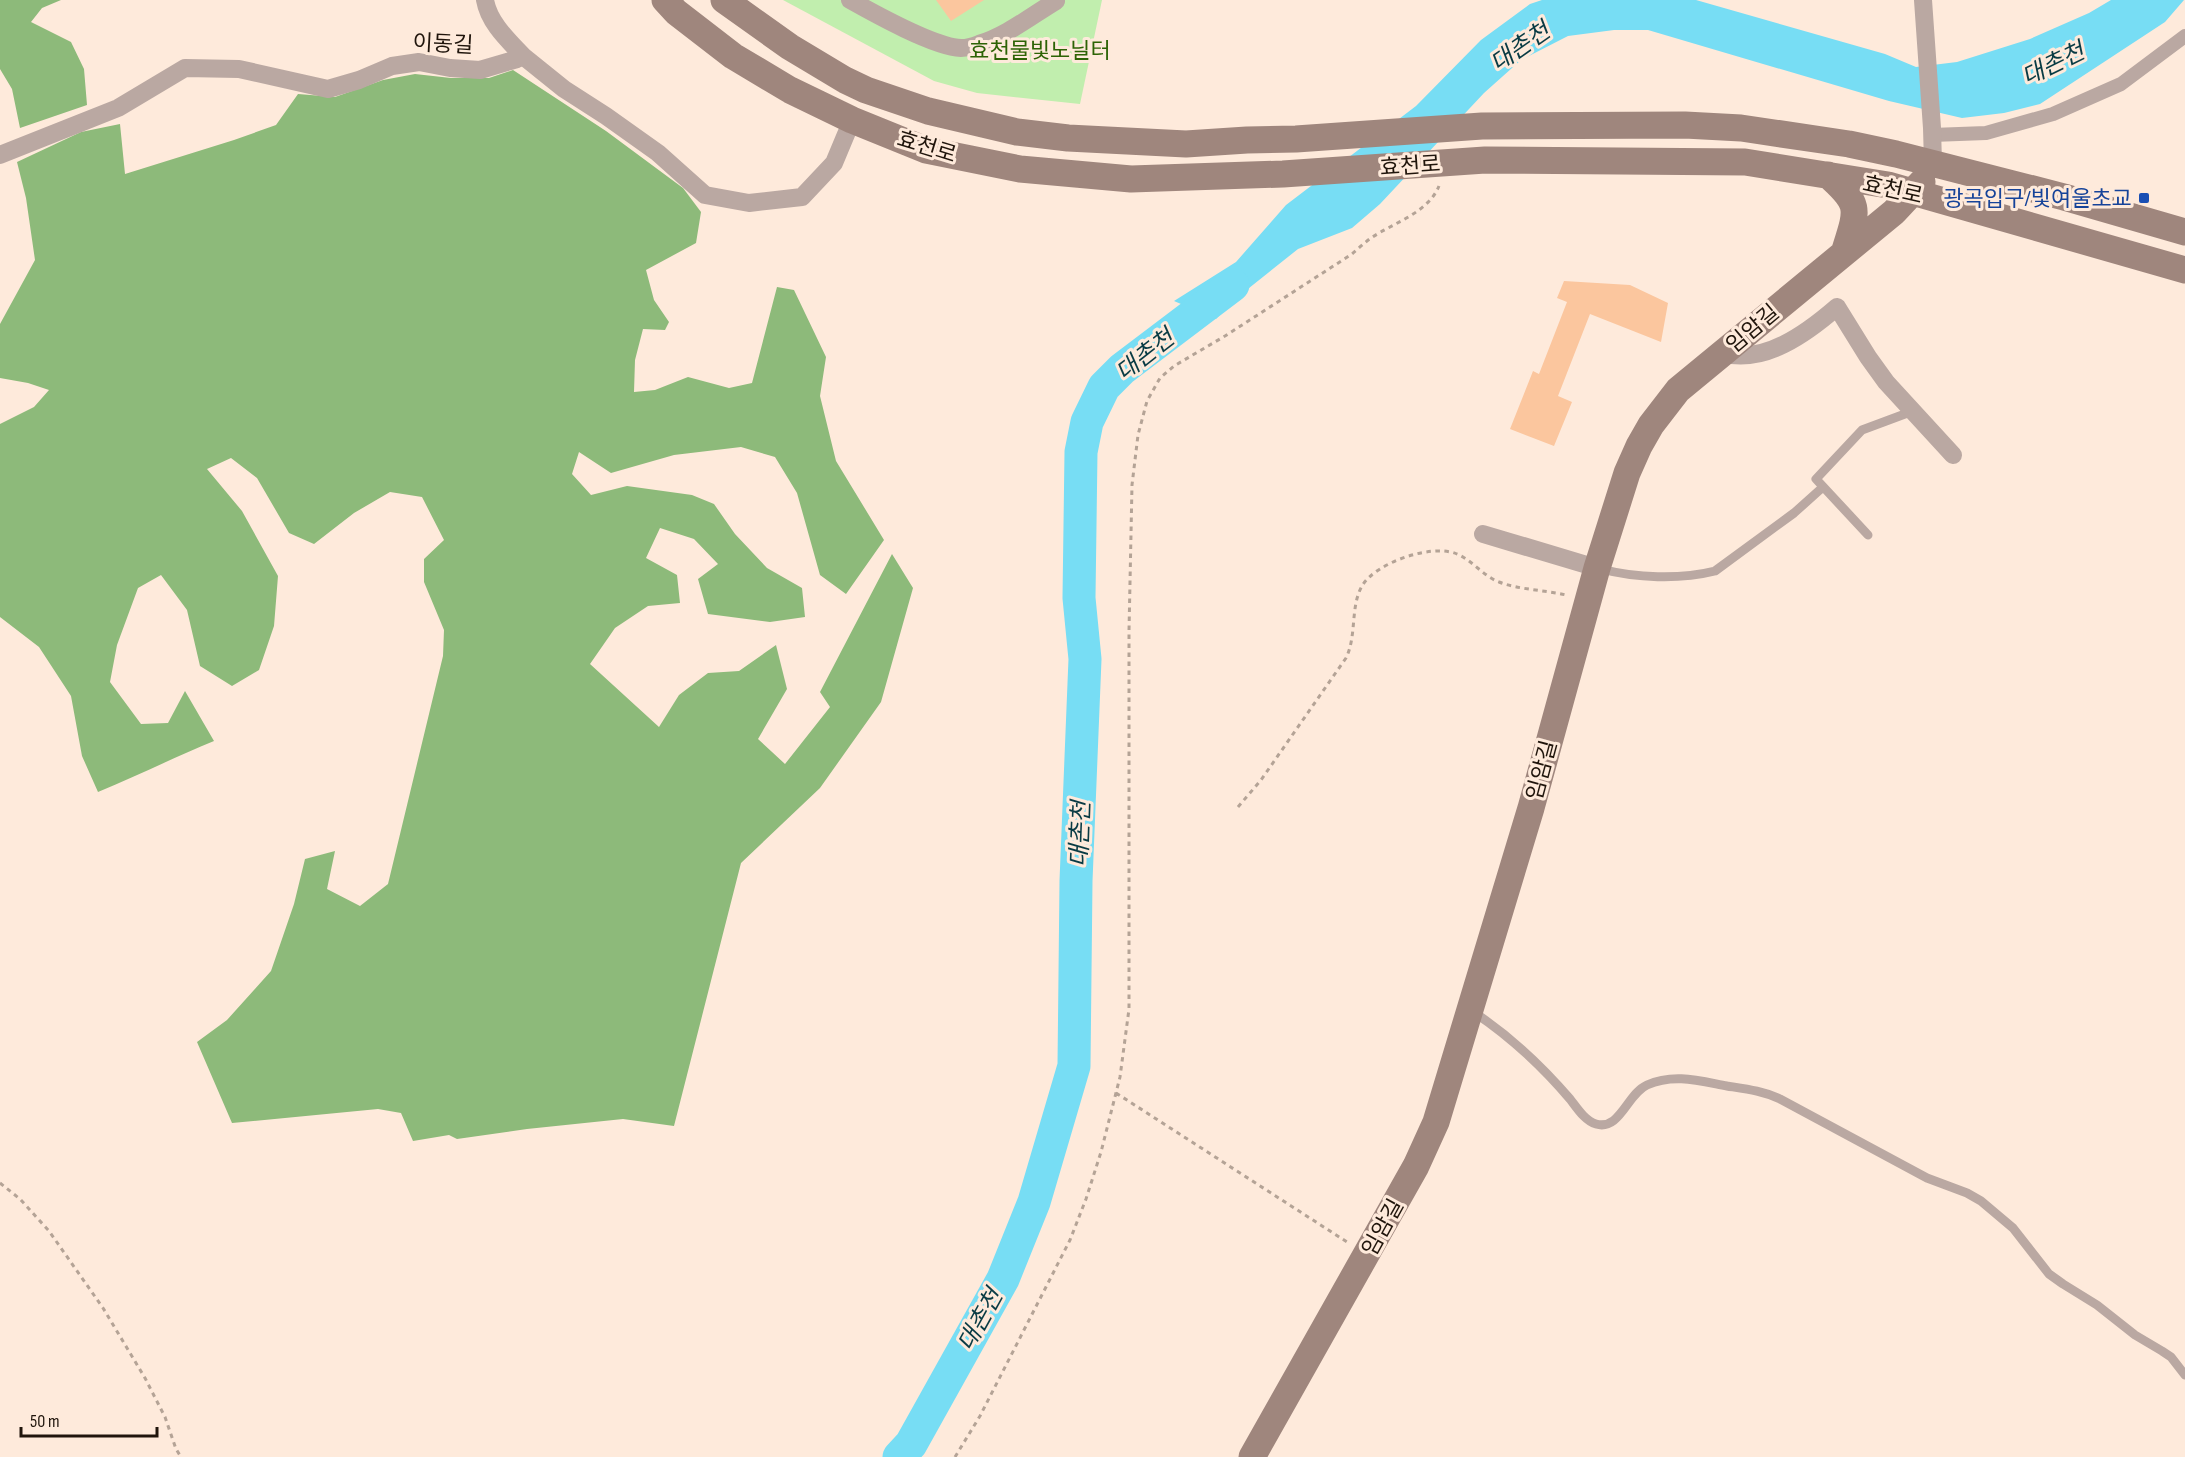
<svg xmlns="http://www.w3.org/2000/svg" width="2185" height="1457" viewBox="0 0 2185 1457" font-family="'Sofia Sans Condensed','Noto Sans KR',sans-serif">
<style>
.green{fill:#c1eeae}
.forest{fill:#8dba7a}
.water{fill:#77ddf4}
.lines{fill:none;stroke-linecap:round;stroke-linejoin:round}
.river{stroke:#77ddf4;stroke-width:33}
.building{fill:#fbc69e}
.path{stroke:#b4a396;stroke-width:3;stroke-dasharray:4.5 4.5;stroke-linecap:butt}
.service{stroke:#baa8a2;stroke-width:9}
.pedestrian{stroke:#baa8a2;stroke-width:14}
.minor{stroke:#baa8a2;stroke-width:18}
.secondary{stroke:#9f867d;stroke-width:27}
.transit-dot{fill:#1a4fb4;stroke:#feeadb;stroke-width:2}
.labels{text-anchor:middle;stroke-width:6;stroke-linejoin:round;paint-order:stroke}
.street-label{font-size:22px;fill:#20150c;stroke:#feeadb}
.park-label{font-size:22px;fill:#2d6305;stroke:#feeadb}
.transit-label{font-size:22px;fill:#164399;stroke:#feeadb;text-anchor:end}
.water-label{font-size:24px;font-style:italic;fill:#093b44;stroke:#feeadb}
</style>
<rect width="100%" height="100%" fill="#feeadb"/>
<path class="green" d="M783,0H1102L1080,104L977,93L934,81Z"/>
<path class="forest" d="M0,0H61L42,8L31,22L71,42L84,69L87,105L20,128L12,89L0,69Z
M513,70L606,131L683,188L701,212L696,243L646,270L654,300L669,322L665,330L643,329L635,360L634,392L655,390L688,377L729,388L752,383L777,287L794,290L826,357L820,396L836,461L884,540L846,594L820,575L797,493L775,457L741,447L674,455L611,473L579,452L572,474L591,495L627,486L692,495L714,504L735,534L767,568L802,588L805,617L770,622L708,614L698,579L718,564L694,539L660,528L646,558L677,575L680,603L648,606L615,628L590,664L659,727L679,695L708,673L739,671L776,645L787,689L758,739L785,764L830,707L820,692L892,554L913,588L881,702L820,788L741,863L674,1126L623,1119L527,1129L457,1139L449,1135L413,1141L401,1113L378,1109L232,1123L197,1042L227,1020L271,971L294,904L305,859L335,851L327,889L360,906L388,884L443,656L444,630L424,582V559L444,540L422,497L390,492L354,513L314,544L289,533L257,478L231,458L207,469L242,511L278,576L274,626L259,670L232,686L200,666L187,610L161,575L138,588L117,645L110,682L141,724L168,723L185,691L214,741C175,757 137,776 98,792L82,756L71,696L39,647L0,617V424L34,407L49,390L28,383L0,378V324L35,260L26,198L17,162L81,132L120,124L125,174L234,140L276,125L298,94L335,97L383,80L415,74L451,78H489Z"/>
<path class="water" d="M1542,0H1696L1885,54L1916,67L1957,62L2030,39L2089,13L2111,0H2184L2165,22L2040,104L2004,113L1962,118L1889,101L1648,30H1614L1568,36L1521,60L1484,93L1380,204L1352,228L1298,249L1234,300L1216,319L1174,301L1236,262L1286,205L1416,106L1481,40L1530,4Z"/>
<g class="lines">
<path class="river" d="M899,1457L911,1444L1003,1279L1034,1202L1074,1066L1076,881L1085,659L1079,598L1081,452L1087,422L1104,387L1122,369L1233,285"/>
</g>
<path class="building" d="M936,0H984L951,21Z
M1564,281L1630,285L1668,303L1661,342L1590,314L1558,396L1572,402L1554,446L1510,429L1533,371L1539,374L1567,302L1557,298Z"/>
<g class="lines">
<path class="path" d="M1238,807L1261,780L1346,658C1357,636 1350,607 1362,586C1375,563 1432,543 1457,554C1472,560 1483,576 1499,582C1520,590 1545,590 1566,595
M1116,1093L1347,1242
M0,1183L20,1199L49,1231L103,1308L145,1378L165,1417L176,1449L181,1457
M955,1457L980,1416L1070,1240L1086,1199L1101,1152L1120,1077L1129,1009V631L1132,485L1138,435L1147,401L1160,378L1174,366L1225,336L1352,254C1358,249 1364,243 1371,238C1393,223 1428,213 1439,186"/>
<path class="service" d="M1868,535L1816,479L1862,430L1913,411
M1601,569C1636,578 1679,580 1715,571L1794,513L1823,487
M1472,1011C1510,1036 1541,1065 1570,1099C1577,1108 1585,1121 1596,1124C1620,1131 1627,1094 1647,1085C1674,1073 1700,1081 1727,1086C1746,1089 1763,1091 1780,1099L1927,1178L1967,1193L1981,1201L2013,1228L2049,1274L2063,1284L2097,1305L2135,1335L2162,1351L2171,1357L2185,1375"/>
<path class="pedestrian" d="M1932,135L1986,133L2053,114L2121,84L2185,36"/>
<path class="minor" d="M485,0C489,23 508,40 523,56
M850,0C875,14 934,47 961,48C966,48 974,46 979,44C1006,36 1031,16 1056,1
M1923,0L1932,128L1933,163
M0,155L118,108L185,68L239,69L328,89L359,80L392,66L419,62L450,68L480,70L517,59L523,56L564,89L606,116L658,153L705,195L749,203L802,197L834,163L852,120
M1722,353C1764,365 1807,333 1837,307L1868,357L1886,382L1953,455
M1483,534L1597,568"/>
<path class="secondary" d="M665,0L676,12L733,56L790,90L852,120L926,150L1020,169L1131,179L1283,174L1485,160L1745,162L1888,185L2185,270
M724,0L790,47L845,80L866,90L928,111L1017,132L1068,138L1186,144L1247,140L1296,139L1482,126L1685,125L1741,128L1849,144L1896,154L2064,197L2185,232
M1828,175C1861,204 1858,209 1845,250
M1252,1457L1416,1166L1436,1122L1531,808L1597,568L1627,473L1639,446L1651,425L1678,390L1894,212L1922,182"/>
</g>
<rect class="transit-dot" x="2138" y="192" width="12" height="12" rx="3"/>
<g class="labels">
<g class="street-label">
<text transform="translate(443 43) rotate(3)" y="8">이동길</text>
<text transform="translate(927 146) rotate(17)" y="8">효천로</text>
<text transform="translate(1410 165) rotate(-4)" y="8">효천로</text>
<text transform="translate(1893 189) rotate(13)" y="8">효천로</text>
<text transform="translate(1752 328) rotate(-40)" y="8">임암길</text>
<text transform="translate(1541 770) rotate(-75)" y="8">임암길</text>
<text transform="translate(1382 1227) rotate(-61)" y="8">임암길</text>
</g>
<g class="park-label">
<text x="1040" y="58">효천물빛노닐터</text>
</g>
<g class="transit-label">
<text x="2132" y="206">광곡입구/빛여울초교</text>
</g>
<g class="water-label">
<text transform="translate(1520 47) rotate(-35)" y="8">대촌천</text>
<text transform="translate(2053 64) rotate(-26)" y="8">대촌천</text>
<text transform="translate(1145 355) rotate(-38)" y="8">대촌천</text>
<text transform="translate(1080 834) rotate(-88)" y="8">대촌천</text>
<text transform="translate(980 1320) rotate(-61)" y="8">대촌천</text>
</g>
</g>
<path d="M21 1427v9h136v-9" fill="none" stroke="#20150c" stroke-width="3"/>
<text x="30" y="1427" font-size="18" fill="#20150c" stroke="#feeadb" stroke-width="4.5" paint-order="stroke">50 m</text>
</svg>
